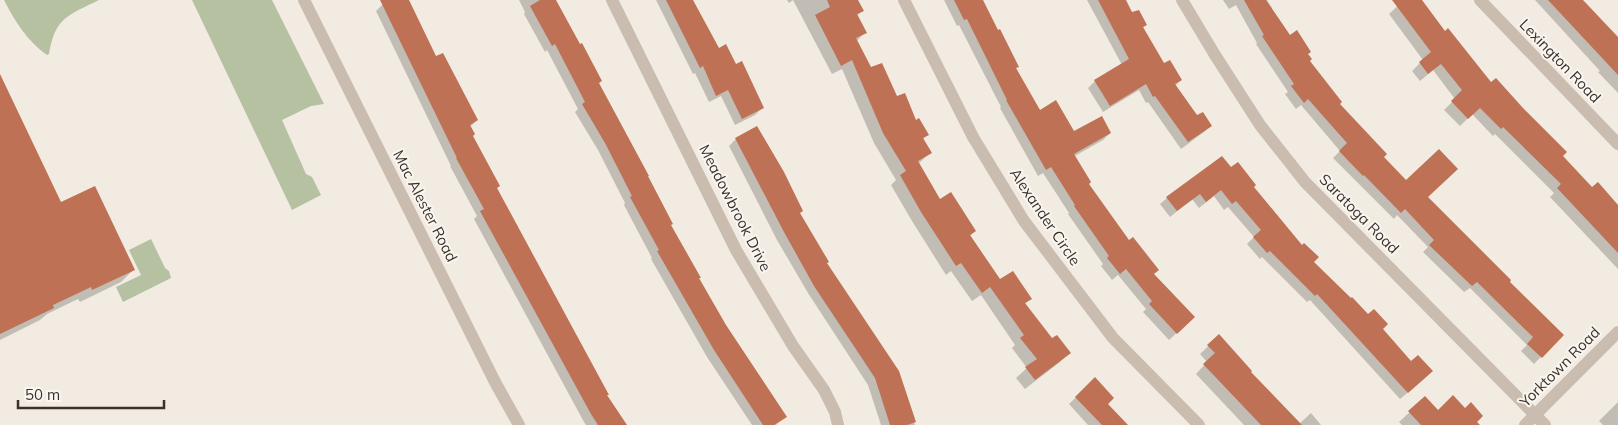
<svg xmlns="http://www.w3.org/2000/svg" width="1618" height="425" viewBox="0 0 1618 425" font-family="Mulish,sans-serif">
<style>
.green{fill:#b6c1a2}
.shadow{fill:#0003}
.building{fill:#be7154}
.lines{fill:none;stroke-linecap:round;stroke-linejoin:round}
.minor{stroke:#cabcae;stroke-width:12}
.labels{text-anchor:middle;stroke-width:4;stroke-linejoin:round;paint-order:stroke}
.street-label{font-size:15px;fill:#3a312c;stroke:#faf5ef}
</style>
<rect width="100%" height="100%" fill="#f2ebe2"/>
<path class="green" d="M4,0H99C69,15 55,17 49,54L47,55C28,42 14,20 4,0Z
M192,0H272L324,104L311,106L282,120L306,174L312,177L321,195L292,210Z
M151,239L165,268L169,271L171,278L123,302L116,287L141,275L129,250Z"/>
<path class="shadow" d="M391,0H408L435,58L477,120L470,127L471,136L496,189L606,395L625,425H586L584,422L474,219L477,216L450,166H451L376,11L383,4Z
M519,0H554L698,279L725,325L785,417L776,425H752L707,357L651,259L652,258L624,205L625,203L598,150L575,112L578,109L547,50L545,52L524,14L525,12Z
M656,0H692L718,50L736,65L762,108L755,115L735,125L721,96L709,102L695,73L693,74Z
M787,0H857L862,11L857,16L865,32L856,42L870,69L927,135L923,139L931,152L918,164L940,201L975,231L970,236L1000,281L1030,299L1024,305L1052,340L1069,352L1060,362L1025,389L1016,378L1027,368L1012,348L1015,345L981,295L972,301L951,271L946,275L912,221L891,185L896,180L874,143L842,69L832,74L793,0L789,3Z
M944,0H982L1015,69L1040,111L1074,132L1110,133L1103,140L1073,157L1088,184L1153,275L1194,317L1169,340L1143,312L1146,309L1118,275L1112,280L1101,266L1103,264L1068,214L1069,213L1043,173L1038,176L1000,108L1001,107L959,25L957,26Z
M1087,0H1124L1131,13L1146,25L1142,28L1164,65L1181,80L1175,86L1197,117L1211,125L1204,132L1181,149L1148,102L1146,103L1139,90L1103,112L1088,88L1095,81L1122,65Z
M1223,0H1267L1272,8L1271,9L1289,37L1307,54L1309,61L1339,104L1382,157L1406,181L1426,197L1508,282L1562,335L1534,364L1521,351L1527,345L1470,288L1464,292L1423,252L1428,247L1397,215L1394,219L1333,158L1340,151L1301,105L1296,109L1285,94L1288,92L1256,44L1257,43L1236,5L1229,9Z
M1404,0H1420L1445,33L1491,84L1561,156L1618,218V269L1550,197L1554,193L1495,134L1493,136L1472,114L1460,126L1444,110L1455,99L1433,70L1420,81L1412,71L1423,60L1389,14Z
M1535,0H1581L1618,39V93L1598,72L1600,71Z
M0,77L61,204L134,269L121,282L80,302L78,299L47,314L40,320L0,340Z
M736,139L799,214L825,263L898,372L915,425H881L868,385L808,293L777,240L729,146Z
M1230,169L1252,187L1312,262L1382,329L1425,378L1400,399L1310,300L1307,302L1262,257L1260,259L1247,244L1254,237L1228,207L1224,210L1214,196L1199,208L1192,199L1170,217L1160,204L1167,198Z
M1219,336L1249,372L1299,424L1311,413L1321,425H1244L1196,374L1207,362L1200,354Z
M1095,379L1106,404L1126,425H1088L1069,404Z
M1425,398L1438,412L1472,425H1402L1399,422Z
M1618,402V425H1603L1599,421Z"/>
<path class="building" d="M380,0H409L436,56L443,53L478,120L470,125L475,134L473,136L500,186L497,188L609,395H607L627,425H598L591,414L480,211L484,209L456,158H457Z
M540,0H556L580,44L582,43L602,81L599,83L649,176H648L673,224L671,225L701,278H699L726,325L787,417L774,425H763L714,350L657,251L659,250L630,197L632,196L605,143L582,104L585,102L555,44L552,46L530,6Z
M666,0H693L719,48L726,44L736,64L742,61L764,108L742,119L728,90L716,96L703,66L700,68Z
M827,0H858L864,11L857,14L867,33L856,38L871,67L882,63L897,96L905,93L916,120L919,118L929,135L923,138L932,153L918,161L940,199L951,192L976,231L970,235L1000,279L1013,271L1032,299L1025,303L1052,338L1057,335L1071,353L1035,380L1025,367L1037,359L1020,338L1024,335L990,287L982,293L961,263L956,266L921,212L900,175L906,171L883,133L852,60L841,66L815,15L830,7Z
M954,0H983L998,30L1000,29L1019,67L1016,68L1040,110L1056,100L1074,131L1102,116L1111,133L1074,154L1091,182L1089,184L1129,240L1133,237L1159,270L1154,274L1195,317L1177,334L1149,304L1152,301L1126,269L1120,274L1107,258L1109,256L1074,206L1075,205L1051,167L1046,170L1006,100H1007L967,19L964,20Z
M1098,0H1126L1132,12L1139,10L1147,25L1143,27L1164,63L1170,60L1182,80L1175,84L1197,115L1203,112L1212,126L1188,142L1155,96L1153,97L1146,84L1110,106L1094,80L1129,59Z
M1244,0H1266L1290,35L1297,30L1311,52L1308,54L1312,59L1310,61L1342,102L1340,104L1387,154L1384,157L1406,180L1439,149L1458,169L1428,197L1511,280L1510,282L1564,335L1542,358L1527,344L1533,337L1477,282L1472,286L1429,245L1434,240L1405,209L1401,213L1364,175L1363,176L1339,151L1347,143L1308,99L1304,103L1291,86L1294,84L1262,36L1264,35Z
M1392,0H1422L1445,31L1448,28L1491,82L1496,78L1523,108L1567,152L1563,156L1592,187L1598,182L1618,205V253L1557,188L1561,184L1503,127L1501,129L1480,108L1468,119L1451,101L1462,90L1441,64L1428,74L1419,62L1431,52Z
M1548,0H1583L1618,37V75Z
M0,74L61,202L95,186L135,270L92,290L91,287L53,305L54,308L0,334Z
M757,126L784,172L803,211L800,213L829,262L827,263L899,371L916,422L907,425H890L875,378L814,286L784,232L735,138Z
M1222,156L1231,167L1238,162L1256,185L1254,187L1302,245L1304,243L1319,257L1314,262L1351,298L1352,297L1368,314L1374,309L1388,324L1383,329L1411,361L1418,355L1433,371L1408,393L1317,294L1315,296L1270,251L1267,253L1253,237L1261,230L1236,201L1232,204L1221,190L1206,202L1200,194L1177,211L1166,197Z
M1219,334L1252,371L1251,372L1302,425H1261L1203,364L1215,353L1207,345Z
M1095,377L1114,398L1108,404L1128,425H1102L1075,397Z
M1453,395L1465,408L1471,402L1483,416L1477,422L1480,425H1421L1408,411L1425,396L1438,410Z"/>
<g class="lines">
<path class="minor" d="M304,0L495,382L519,425
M612,0L736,250L793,346L824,390L835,412L838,425
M904,0L973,137L1024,221L1113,338L1199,425
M1182,0L1215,55L1260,125L1305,182L1545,425
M1480,0L1618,144
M1525,425L1618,332"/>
</g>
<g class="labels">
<g class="street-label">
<text transform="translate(1560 61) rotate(46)" y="5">Lexington Road</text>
<text transform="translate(425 206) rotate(63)" y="5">Mac Alester Road</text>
<text transform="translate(735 208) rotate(63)" y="5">Meadowbrook Drive</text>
<text transform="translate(1359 214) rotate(45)" y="5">Saratoga Road</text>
<text transform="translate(1045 217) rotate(56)" y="5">Alexander Circle</text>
<text transform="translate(1560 367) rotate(-45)" y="5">Yorktown Road</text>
</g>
</g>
<path d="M18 400v8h146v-8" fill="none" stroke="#3a312c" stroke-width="2.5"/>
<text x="25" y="400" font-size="15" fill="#3a312c" stroke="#faf5ef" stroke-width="4" paint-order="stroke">50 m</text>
</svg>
